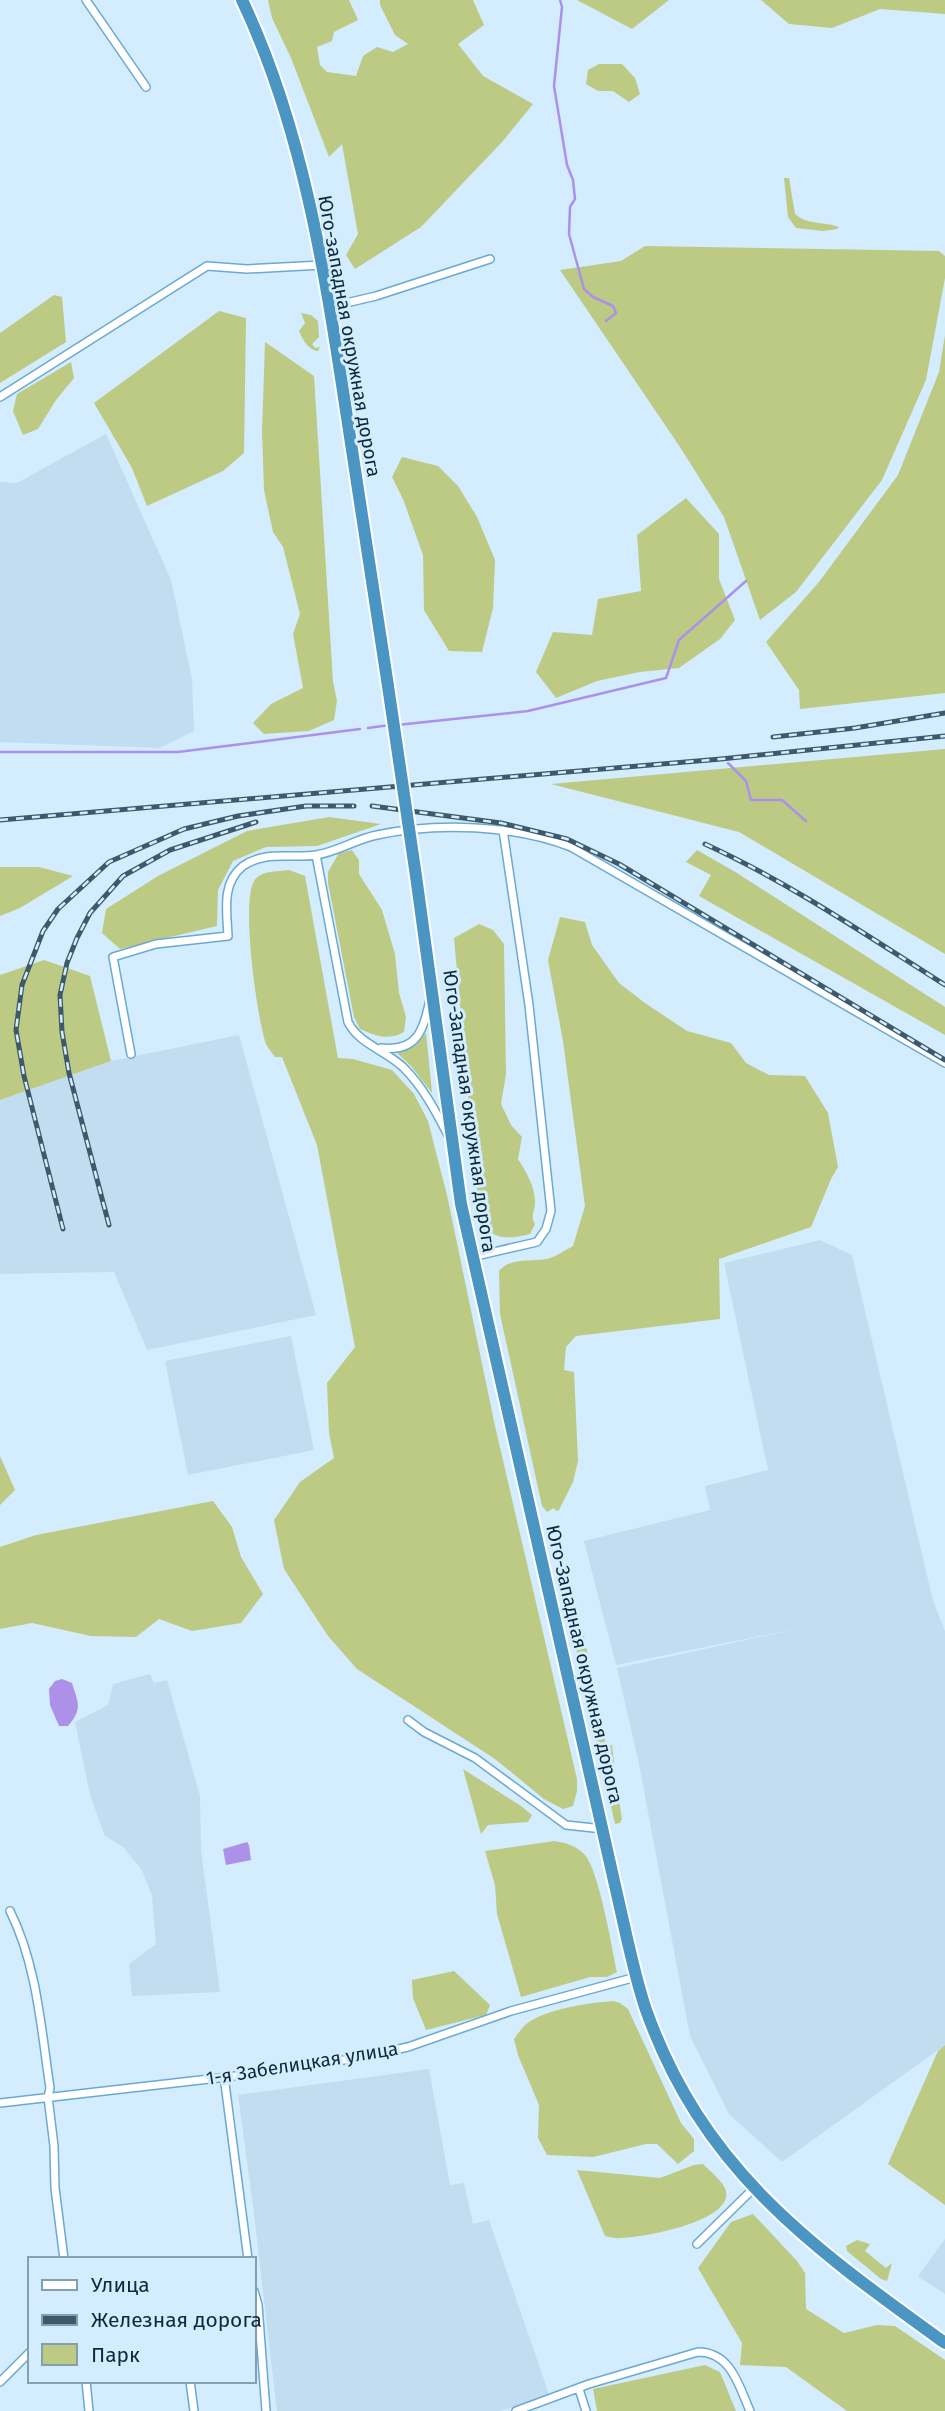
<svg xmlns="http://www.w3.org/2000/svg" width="945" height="2411" viewBox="0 0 945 2411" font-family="'Fira Sans',sans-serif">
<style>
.built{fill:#c1ddef}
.green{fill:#bcca83}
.water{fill:#ad91e9}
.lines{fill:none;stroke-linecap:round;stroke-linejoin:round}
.stream{stroke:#ad91e9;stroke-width:2.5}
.street-casing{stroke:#6aa9d2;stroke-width:10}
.highway-casing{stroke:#fff;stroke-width:16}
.street{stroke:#fff;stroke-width:7}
.highway{stroke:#4b95c2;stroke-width:12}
.rail-casing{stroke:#3e5969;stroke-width:5}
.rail{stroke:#d3edfe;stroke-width:2.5;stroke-dasharray:8;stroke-linecap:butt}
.highway-bridge-casing{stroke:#fff;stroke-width:16;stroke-linecap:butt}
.highway-bridge{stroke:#4b95c2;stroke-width:12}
.labels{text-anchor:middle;stroke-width:6;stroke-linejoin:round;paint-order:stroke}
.street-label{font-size:19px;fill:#0e2939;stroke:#d3edfe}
</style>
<rect width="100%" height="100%" fill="#d3edfe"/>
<path class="built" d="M106,434L171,580L192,679L194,731L160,748L0,742V482L17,483Z
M239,1035L316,1315L147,1350L114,1272L0,1274V1100L111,1061Z
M820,1240L852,1255L933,1601L945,1631V2045L782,2162L729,2114L690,2036L639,1764L617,1668L805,1627L616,1665L584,1541L710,1510L705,1486L768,1470L724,1263Z
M291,1336L314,1450L188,1475L165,1361Z
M150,1674L154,1683L167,1680L200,1796L201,1850L220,1992L132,1996L129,1964L156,1944L152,1896L142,1870L123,1847L105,1836L90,1795L75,1722L108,1705L113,1684Z
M429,2069L450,2185L464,2183L473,2224L489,2220L550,2397L500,2411H277L253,2206L238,2095Z
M945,2239V2294L918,2276Z"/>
<path class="green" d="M268,0H349L358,20L334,32L332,41L317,47L320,65L327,72L356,76L363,56L377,47L393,52L408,44L395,35L380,5V0H473L484,25L458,44L483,76L533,104L503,141L421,227L355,269L346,255L358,234L342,144L329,157L291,58L272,18Z
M577,0H669L632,29Z
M761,0H945V14L880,9L832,28L789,24Z
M599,64H622L635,78L640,94L629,102L613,91H598L586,84L588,70Z
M784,178H789L795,214C809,226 823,221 839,227L837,229L823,231L796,228L788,217Z
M645,246L939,251L945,256V278L926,380L882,480L796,592L760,620L724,517L680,447L560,270L621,261Z
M54,295L62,297L66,342L0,383V333Z
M219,311L246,318L244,453L223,471L147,506L132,468L94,403Z
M301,313L311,315L318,321L319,337L312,344L315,348L320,347L318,351C308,350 303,340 299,331L305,323Z
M945,335V693L800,709L799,690L766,642L819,582L898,475L939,372Z
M265,342L314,376L333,681L337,701L334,720L309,731L264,734L253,723L271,704L303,688L293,634L300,614L283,547L273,532L264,490L262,431Z
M71,362L74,378L56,400L38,429L23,435L13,411L17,394Z
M402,457L438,466L458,486L477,517L495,560L493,608L482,652L449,651L424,610L423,555L403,499L392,477Z
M686,498L719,534V579L735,620L720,639L679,668L640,672L597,681L556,698L536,672L553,632L592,635L598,599L641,591L637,535Z
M945,749V954L739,832L551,784Z
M329,817L381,824L317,846L266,847L233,861L218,890L217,926L120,949L102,933L106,909L158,876L247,831Z
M352,850L359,860V874L382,910L395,954L399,993L406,1017L404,1032C388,1041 376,1036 360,1029L354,1017L328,883V872L339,853Z
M697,850L737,873L945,1007V1035L699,896L711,875L686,862Z
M0,867H39L73,876L20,908L0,916Z
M289,870L305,876L338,1058L353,1059L392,1070L414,1094L428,1121L447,1195L495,1426L577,1779V1791L573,1806L563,1809L544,1799L495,1759L357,1669L328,1636L284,1569L274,1520L300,1482L334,1458L329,1433L327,1383L355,1347L317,1145L282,1057H275C272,1053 268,1048 266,1044C257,1019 241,903 254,881C261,870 277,872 289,870Z
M560,917L585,922L592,945L619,983L645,1003L687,1031L731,1043L746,1063L769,1075L805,1076L828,1113L838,1167L831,1179L811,1227L719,1259L720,1319L576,1336L566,1347L564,1370L574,1372L578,1461L573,1482L559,1510L556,1511L554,1508L547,1512L542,1506L500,1314L499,1271C511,1257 530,1262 547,1259C556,1257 565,1250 573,1246L585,1206L563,1041L548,960Z
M479,924L493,930L504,944L506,1074L501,1104L511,1125L522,1137L518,1159C526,1172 535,1186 535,1202C535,1212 530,1215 535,1224L530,1234C499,1242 484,1237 478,1205L454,938Z
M44,960L90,976L111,1061L0,1100V975Z
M426,1033L432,1092H431L411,1066L397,1053L412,1047Z
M0,1456L15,1490L0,1505Z
M213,1501L232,1527L241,1557L263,1594L241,1623L192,1631L159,1619L136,1637L91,1636L32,1623L0,1629V1547L36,1535Z
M571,1581L578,1613L572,1616L568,1614L562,1584Z
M581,1635L584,1636L594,1685H585L583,1682L575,1644L576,1637Z
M599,1704L606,1745H612L614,1762L607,1771L601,1768L590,1706Z
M463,1769L521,1806L532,1815L528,1822L488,1825L481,1834Z
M609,1783L617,1787L622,1819L620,1823L615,1824L606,1785Z
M554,1841C566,1843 575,1845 584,1854C599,1869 612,1948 617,1972L607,1977H590L521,1997L497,1914L495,1885L485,1851Z
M454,1971L490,2005L486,2015L426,2030L413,1998L412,1980Z
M613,2001L620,2003L628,2009L681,2123L694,2139V2151L678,2164L657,2144H646L593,2157L547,2155L538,2138L539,2105L518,2055L514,2039C517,2035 521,2029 525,2025C544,2009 588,2003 613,2001Z
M945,2045V2205L888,2164L938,2051Z
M703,2164C709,2170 721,2180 725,2188C739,2221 641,2238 621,2238C616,2239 611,2237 605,2236L577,2170L660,2178L694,2165Z
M753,2214L797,2261L805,2273L806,2309L844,2333L877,2325L895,2326L945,2360V2411H847L786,2367L740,2365L742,2343L698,2268L731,2222Z
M857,2240L870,2244L865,2251L886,2268L892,2263L887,2281L881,2279L847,2251L846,2246Z
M705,2365L720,2372L736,2411H597L593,2389Z"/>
<path class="water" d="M62,1679L72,1683C78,1703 83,1708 68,1726H59L50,1705L49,1689L55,1681Z
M247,1842L249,1845L251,1860L226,1865L223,1849Z"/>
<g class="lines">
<path class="stream" d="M560,0L562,7L554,86L567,165L573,180L575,199L570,207L569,234L584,289L593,297L613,306L616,313L606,321
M397,725L528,711L666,678L679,640L746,581
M368,728L390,725
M0,752H178L360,729
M728,763L746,781L751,800H782L806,821"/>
<defs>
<path id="street" d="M86,0L146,87
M329,307L376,296L490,259
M0,397L207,266L247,269L322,265
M316,855L348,1022C359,1044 385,1050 403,1067C423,1087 435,1110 448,1135
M381,1048C418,1052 423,1030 430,1000
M131,1054L113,957L156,944L228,936C227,912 221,883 243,866C266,850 291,859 316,855C337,852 356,839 377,835C437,822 514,825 571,847L945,1063
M472,1257L537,1242L546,1229L551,1211L529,1005L503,830
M408,1720L424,1732L475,1758L566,1825L603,1829
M10,1911C37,1965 41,2028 50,2088L48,2097L54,2146L55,2188L64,2259
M224,2076L248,2259
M0,2103L244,2075L357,2058L408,2047L511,2011L636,1977
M697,2244L754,2188
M254,2291L258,2305L266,2411
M86,2381L89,2411
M190,2381L194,2411
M0,2382L30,2352
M579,2389L586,2411
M516,2411L589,2384L698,2352C731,2352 739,2386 750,2411"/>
<path id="highway" d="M242,0C302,126 324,267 345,404C359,498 374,592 388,686
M416,876L461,1204L619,1903C627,1938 634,1973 645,2007C702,2170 812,2247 945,2343"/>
</defs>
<use href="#street" class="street-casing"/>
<use href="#highway" class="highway-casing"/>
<use href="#street" class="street"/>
<use href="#highway" class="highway"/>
<defs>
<path id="rail" d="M773,737L855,728L945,713
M372,806L501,823L567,839L619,864L945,1060
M0,820L721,759L945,736
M705,844C790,883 866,935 945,985
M109,1225L69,1073L62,1032L60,995L67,963L77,938L90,913L123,876L170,850L256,822
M63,1229L24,1076L16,1030L22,985L43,931L58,909L109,862L184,829L238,816L306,806H354"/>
</defs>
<use href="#rail" class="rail-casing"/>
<use href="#rail" class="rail"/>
<defs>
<path id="highway-bridge" d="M388,686L416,876"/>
</defs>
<use href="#highway-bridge" class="highway-bridge-casing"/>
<use href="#highway-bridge" class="highway-bridge"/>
</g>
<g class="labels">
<g class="street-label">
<text transform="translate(350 336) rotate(80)" y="7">Юго-западная окружная дорога</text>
<text transform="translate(470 1111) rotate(82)" y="7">Юго-Западная окружная дорога</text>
<text transform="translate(585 1664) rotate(77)" y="7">Юго-Западная окружная дорога</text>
<text transform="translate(302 2063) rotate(-9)" y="7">1-я Забелицкая улица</text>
</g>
</g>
<rect x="28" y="2257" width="228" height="126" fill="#d3edfe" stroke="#849faf" stroke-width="2"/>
<rect x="42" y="2280" width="35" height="10" fill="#ffffff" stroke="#849faf" stroke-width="2"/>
<text x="91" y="2292" font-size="21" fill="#0e2939">Улица</text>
<rect x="42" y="2315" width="35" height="10" fill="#3e5969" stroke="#849faf" stroke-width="2"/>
<text x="91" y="2327" font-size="21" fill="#0e2939">Железная дорога</text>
<rect x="42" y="2344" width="35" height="21" fill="#bcca83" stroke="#849faf" stroke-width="2"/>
<text x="91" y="2362" font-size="21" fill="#0e2939">Парк</text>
</svg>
